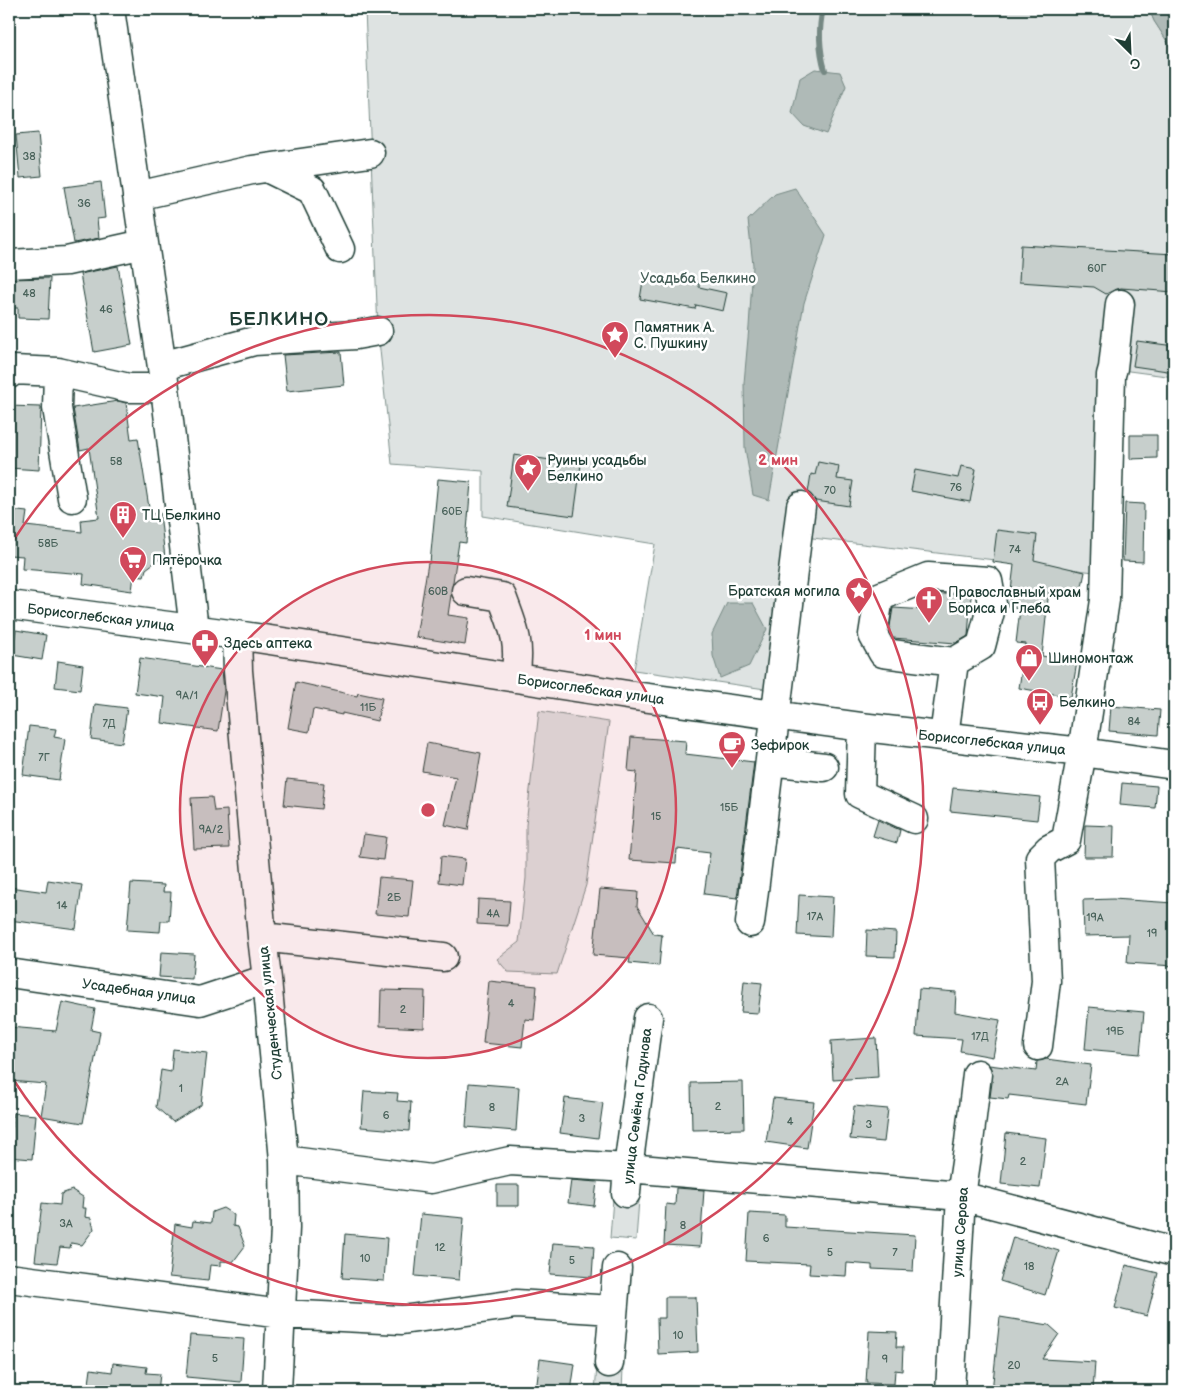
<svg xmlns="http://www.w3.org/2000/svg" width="1183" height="1400" viewBox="0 0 1183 1400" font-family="'Balsamiq Sans',sans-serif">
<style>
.green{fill:#dee3e2;stroke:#7e908b}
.water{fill:#afbab7;stroke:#758883}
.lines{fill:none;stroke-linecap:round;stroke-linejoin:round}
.stream{stroke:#758883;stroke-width:6}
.building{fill:#c7cfcc;stroke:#1f3d34}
.minor-casing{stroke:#1f3d34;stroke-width:31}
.minor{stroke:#fff;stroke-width:28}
.ring{fill:none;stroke:#d1495b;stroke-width:2.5}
.labels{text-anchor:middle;stroke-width:5;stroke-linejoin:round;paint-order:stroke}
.number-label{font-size:11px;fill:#49625a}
.park-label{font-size:14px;fill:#455e57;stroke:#fff}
.poi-label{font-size:14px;fill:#1f3d34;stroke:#fff;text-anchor:start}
.street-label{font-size:14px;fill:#1f3d34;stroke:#fff}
.district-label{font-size:19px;font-weight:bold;letter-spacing:1px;fill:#1f3d34;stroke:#fff}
.centre{fill:#d1495b;stroke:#fff;stroke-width:2.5}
.ring-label{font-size:15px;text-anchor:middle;font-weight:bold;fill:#d1495b;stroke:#fff;stroke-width:5;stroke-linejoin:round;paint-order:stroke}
</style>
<rect width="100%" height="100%" fill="#fff"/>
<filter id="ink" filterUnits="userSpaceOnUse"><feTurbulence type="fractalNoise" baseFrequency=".02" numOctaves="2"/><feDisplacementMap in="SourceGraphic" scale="10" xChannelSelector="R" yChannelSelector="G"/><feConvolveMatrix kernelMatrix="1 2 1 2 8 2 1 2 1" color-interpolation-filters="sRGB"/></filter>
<g filter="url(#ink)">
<path class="green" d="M365,9H1149L1154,21L1174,52V377L1099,367L1094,572L788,535L772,690L634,670L655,544L483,516V471L392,464L378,331Z
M539,711L609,722L586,885L557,974L508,972L497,959L519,942L526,878V825Z
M613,1198L639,1200L636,1240L610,1238Z
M597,1366L623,1368L622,1391H595Z"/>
<path class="water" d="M1149,9H1174V52L1154,21Z
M815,69L840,72L846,86L826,134L804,126L792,113L800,78Z
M795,188L826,235L804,303L769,500L753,495L745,448L744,383L749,327L753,265L748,220L775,194Z
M727,603H753L767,629L749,666L720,678L713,656L712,634Z"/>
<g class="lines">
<path class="stream" d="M823,9C818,30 819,49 825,70"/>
</g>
<path class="building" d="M38,133L42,176L20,178L16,135Z
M101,182L105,218L97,219L99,238L74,243L64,187Z
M1021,245L1174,254V292L1121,288L1114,290L1106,294L1094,287L1019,282Z
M118,266L132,345L94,352L80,274Z
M644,275L699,284V287L727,293L723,311L696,305L695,309L640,299Z
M50,278L48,319L18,318V308H9V279Z
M1137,341L1174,346V372L1133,366Z
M341,352L344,385L287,391L283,355Z
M118,401L126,403L131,439L138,438L150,514L160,513L165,558L158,560L146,569L144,576L134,575L132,591L83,584L84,574L22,569L23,556L9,555V510L27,512L25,526L82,532L81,520L99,518L89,448L80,450L73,408Z
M9,406L41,407L39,470L9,468Z
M1130,435H1157V458L1130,459Z
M514,455L581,464L574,516L507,507Z
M818,462L839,466L837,479L853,481L849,506L816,501L808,493L811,474L815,475Z
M961,466L976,469L970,502L911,491L915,470L958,478Z
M438,479L471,482L466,543L459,542L448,615L469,618L465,645L416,637L428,563H430Z
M1125,503L1144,504L1143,562L1123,561Z
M997,530L1037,535L1034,560L1085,572L1080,596L1049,589L1042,656L1077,662L1071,697L1019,688L1026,644L1016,643L1020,609L1009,607L1014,565L993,562Z
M931,593L971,596L968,636L956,643L893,638L889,632L893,608L927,610L929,594Z
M16,630L46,635L42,660L12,655Z
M140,658L222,670L224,691L218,731L162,723L165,697L135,693Z
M58,661L83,665L80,690L55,687Z
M296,682L357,696L358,693L382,698L377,721L342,713V715L313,709L309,732L288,728Z
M95,704L127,708L122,743L91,739Z
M1111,706L1160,710L1158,735L1109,731Z
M29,726L56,729L54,737L65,739L59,780L23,775Z
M631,737L686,741L685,754L754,762L737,898L704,894L710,853L677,849L676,863L629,860L637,772L628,771Z
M427,743L481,753L468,830L445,825L456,777L422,771Z
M287,779L324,783L321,809L284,805Z
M1122,783L1157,786L1155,808L1120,805Z
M953,788L1040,797L1037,820L950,811Z
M212,797L214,811L227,810L229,848L194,849L191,798Z
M878,820L900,830L897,843L873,836Z
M1085,825L1114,826L1113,857H1084Z
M364,834L386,837L383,860L360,857Z
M441,856L465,859L462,885L439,882Z
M379,877L413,880L409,917L375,914Z
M48,880L82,885L76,929L9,920V887L46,892Z
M131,883L164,885L163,892H171L169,921H161L160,932L127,930Z
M600,889L638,892L637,906L654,934L662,935L659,966L629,963L630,958L593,955Z
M799,895L833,897L831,937L797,935Z
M478,899L510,901L508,926L477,924Z
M1113,899L1174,903V966L1127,963L1129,935L1084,936L1083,900Z
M867,930L896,932L895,957L866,956Z
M161,952L194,954L192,979L159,977Z
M489,981L537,986L534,1020L525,1019L522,1047L483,1043Z
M744,981L762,983L758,1013L741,1012Z
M919,989L956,992L955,1012L1000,1020L993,1057L960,1051L962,1039L916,1036Z
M381,990L425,991L424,1028L380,1026Z
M62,1002L95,1009L91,1030L100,1032L83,1123L41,1116L46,1084L9,1081V1027L56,1031Z
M1089,1007L1144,1012L1140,1054L1085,1049Z
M876,1038L878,1077L833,1080L831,1041Z
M173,1049L207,1053L201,1105L173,1122L156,1107L161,1070L171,1072Z
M1046,1059L1091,1065L1086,1104L1009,1095L1008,1099L990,1097L993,1075L989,1065L1036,1071L1037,1061Z
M743,1082L744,1129L692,1130L691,1083Z
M469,1083L519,1087L516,1131L466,1127Z
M364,1091L398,1093L397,1101L411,1102L409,1131L361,1127Z
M565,1098L603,1103L598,1138L560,1133Z
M773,1098L814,1102L807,1148L766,1142Z
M854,1106L888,1109L884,1142L850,1139Z
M13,1113L36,1115L32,1159L9,1157Z
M1006,1133L1046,1138L1040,1188L1001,1184Z
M571,1180L597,1182L594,1206L568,1203Z
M497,1185H519V1206H497Z
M676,1188L704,1190L700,1247L664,1245L666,1204L675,1205Z
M72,1190L83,1197L82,1208H86L85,1217L91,1218L94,1229L82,1245L71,1243L70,1248L60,1247L57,1263L35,1261L42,1203L60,1205L61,1194Z
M223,1208L234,1215L233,1226L238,1227L245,1246L233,1262L221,1261V1266L210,1265L208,1281L169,1277L175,1224L192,1227L193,1221L211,1223L212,1212Z
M749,1213L785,1215V1227L915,1235L913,1271L872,1269V1265L847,1263L846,1276L809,1274L810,1264L746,1261Z
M421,1214L464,1218L459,1280L415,1276Z
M345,1234L387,1238L384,1281L342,1278Z
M1013,1237L1059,1251L1045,1295L1000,1281Z
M553,1243L594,1246L592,1277L550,1274Z
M1126,1265L1158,1273L1147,1316L1115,1308Z
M665,1297H696L698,1352L658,1354L657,1318H665Z
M1000,1317L1049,1325L1059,1334L1042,1359L1095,1362L1093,1391H992Z
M869,1331L897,1332L896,1347H903L902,1371L895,1370L894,1384L866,1383Z
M190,1335L244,1339L241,1382L186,1377Z
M540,1359L575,1364L571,1391H536Z
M113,1363L147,1367L146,1373L160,1374L158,1391H88L91,1369L112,1372Z"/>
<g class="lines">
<defs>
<path id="minor" d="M110,9L165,388L194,629
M267,168L312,190L340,249
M137,196L252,170L370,153
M9,264L67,261L144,244
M162,366L254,341L356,335L378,331
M58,372L57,408L72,498
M9,374L13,370L58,372L129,388H165
M466,591L502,597C514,629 521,643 515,678
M9,605L237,635L634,696L862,727L1082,752L1174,765
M237,635L238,671L262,937L267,979L284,1160L285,1228L277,1391
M862,727L860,794L914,819
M944,736L954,662L981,646L992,604L988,581L928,577L879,597L873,635L883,653L954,662
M770,761L824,767
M750,923L801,506
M262,937L443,957
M9,973L200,1001L267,979
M1038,1046L1046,981L1040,858L1049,849L1066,840L1082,752L1105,600L1111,375L1113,368L1120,304
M284,1160L431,1179L510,1161L628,1168L961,1196L1174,1252
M626,1193L628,1168L648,1018
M9,1278L281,1314L402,1320L516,1304L613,1310
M609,1363L617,1268
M950,1391L961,1196L969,1142L977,1074"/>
</defs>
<use href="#minor" class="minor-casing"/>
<use href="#minor" class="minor"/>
</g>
</g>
<circle cx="428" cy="810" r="248" fill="#d1495b" fill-opacity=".12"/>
<g class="ring">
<circle cx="428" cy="810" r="248"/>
<path d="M11 544A495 495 0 1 1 11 1076"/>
</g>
<defs>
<symbol id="sight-pin" viewBox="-11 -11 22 30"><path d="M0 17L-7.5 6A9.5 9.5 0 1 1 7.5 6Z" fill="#d1495b" stroke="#fff"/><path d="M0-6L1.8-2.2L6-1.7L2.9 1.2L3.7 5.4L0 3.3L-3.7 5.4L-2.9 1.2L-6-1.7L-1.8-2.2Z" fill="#fff"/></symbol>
<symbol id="building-pin" viewBox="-11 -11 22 30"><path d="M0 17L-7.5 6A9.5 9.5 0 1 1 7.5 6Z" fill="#d1495b" stroke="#fff"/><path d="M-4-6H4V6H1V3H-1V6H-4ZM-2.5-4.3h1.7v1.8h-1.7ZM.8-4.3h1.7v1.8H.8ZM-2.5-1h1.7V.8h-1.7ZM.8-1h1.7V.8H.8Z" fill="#fff"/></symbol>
<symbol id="supermarket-pin" viewBox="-11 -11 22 30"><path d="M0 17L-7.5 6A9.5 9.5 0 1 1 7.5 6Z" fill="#d1495b" stroke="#fff"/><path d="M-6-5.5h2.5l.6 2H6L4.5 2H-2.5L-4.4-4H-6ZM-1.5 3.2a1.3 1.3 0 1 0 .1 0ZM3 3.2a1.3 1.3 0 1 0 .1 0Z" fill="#fff"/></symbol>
<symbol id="church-pin" viewBox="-11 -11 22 30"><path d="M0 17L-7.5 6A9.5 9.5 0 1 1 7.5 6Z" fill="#d1495b" stroke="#fff"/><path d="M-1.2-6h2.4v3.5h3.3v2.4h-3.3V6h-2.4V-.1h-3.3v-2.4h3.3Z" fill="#fff"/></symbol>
<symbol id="pharmacy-pin" viewBox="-11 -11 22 30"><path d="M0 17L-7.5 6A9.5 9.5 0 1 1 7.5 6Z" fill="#d1495b" stroke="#fff"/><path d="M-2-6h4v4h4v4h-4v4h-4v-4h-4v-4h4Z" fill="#fff"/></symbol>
<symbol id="shop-pin" viewBox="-11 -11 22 30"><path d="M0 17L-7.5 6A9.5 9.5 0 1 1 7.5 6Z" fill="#d1495b" stroke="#fff"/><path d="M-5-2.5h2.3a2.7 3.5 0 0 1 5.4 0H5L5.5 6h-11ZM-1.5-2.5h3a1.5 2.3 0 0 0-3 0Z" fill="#fff"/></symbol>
<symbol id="bus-pin" viewBox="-11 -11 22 30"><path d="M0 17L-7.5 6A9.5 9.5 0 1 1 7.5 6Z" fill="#d1495b" stroke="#fff"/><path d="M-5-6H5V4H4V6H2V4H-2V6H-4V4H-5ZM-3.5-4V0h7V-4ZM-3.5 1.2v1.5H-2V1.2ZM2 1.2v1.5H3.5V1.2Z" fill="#fff"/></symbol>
<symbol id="cafe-pin" viewBox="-11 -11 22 30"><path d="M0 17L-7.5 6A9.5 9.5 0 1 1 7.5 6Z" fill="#d1495b" stroke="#fff"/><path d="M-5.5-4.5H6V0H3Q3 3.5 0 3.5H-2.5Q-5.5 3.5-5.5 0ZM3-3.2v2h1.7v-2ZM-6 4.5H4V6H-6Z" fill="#fff"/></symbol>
</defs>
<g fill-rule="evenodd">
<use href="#sight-pin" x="599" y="319" width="32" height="43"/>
<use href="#sight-pin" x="512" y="452" width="32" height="43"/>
<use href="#building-pin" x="107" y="499" width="32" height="43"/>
<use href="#supermarket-pin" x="117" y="544" width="32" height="43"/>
<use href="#sight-pin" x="843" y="575" width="32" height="43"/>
<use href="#church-pin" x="913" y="584" width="32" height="43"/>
<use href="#pharmacy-pin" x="189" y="627" width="32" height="43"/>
<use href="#shop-pin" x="1013" y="642" width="32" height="43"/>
<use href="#bus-pin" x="1024" y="686" width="32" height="43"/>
<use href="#cafe-pin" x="716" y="729" width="32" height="43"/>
</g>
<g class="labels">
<g class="number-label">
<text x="29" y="160">38</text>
<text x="84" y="207">36</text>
<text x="1097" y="272">60Г</text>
<text x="29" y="297">48</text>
<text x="106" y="313">46</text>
<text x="116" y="465">58</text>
<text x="956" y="491">76</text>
<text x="830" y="494">70</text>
<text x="452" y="515">60Б</text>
<text x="48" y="547">58Б</text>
<text x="1015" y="553">74</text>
<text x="438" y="595">60В</text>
<text x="187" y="699">9А/1</text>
<text x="368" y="711">11Б</text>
<text x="1134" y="725">84</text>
<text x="109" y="727">7Д</text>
<text x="44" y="761">7Г</text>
<text x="729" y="811">15Б</text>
<text x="656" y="820">15</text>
<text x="211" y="833">9А/2</text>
<text x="394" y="901">2Б</text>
<text x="62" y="909">14</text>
<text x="493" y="917">4А</text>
<text x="815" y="920">17А</text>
<text x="1095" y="921">19А</text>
<text x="1152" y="937">19</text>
<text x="511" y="1007">4</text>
<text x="403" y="1013">2</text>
<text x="1115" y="1035">19Б</text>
<text x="980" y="1040">17Д</text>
<text x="1062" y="1085">2А</text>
<text x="181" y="1092">1</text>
<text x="718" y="1110">2</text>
<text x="492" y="1111">8</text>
<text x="386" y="1119">6</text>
<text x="582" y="1122">3</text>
<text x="790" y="1125">4</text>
<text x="869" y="1128">3</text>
<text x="1023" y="1165">2</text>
<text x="66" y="1227">3А</text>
<text x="683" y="1229">8</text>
<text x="766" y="1242">6</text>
<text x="440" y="1251">12</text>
<text x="830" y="1256">5</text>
<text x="895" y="1256">7</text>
<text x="365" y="1262">10</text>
<text x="572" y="1264">5</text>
<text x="1029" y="1270">18</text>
<text x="678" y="1339">10</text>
<text x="215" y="1362">5</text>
<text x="885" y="1363">9</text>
<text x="1014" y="1369">20</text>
</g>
<g class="park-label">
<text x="698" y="283">Усадьба Белкино</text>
</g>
<g class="poi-label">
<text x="634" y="332">Памятник А.<tspan x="634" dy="16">С. Пушкину</tspan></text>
<text x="547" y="465">Руины усадьбы<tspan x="547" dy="16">Белкино</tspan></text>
<text x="142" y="520">ТЦ Белкино</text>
<text x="152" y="565">Пятёрочка</text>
<text x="840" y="596" text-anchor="end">Братская могила</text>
<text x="948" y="597">Православный храм<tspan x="948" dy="16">Бориса и Глеба</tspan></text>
<text x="224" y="648">Здесь аптека</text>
<text x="1048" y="663">Шиномонтаж</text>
<text x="1059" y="707">Белкино</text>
<text x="751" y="750">Зефирок</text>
</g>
<g class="street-label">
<text transform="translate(101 617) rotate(7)" y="5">Борисоглебская улица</text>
<text transform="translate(591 689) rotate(8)" y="5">Борисоглебская улица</text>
<text transform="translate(992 742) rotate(6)" y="5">Борисоглебская улица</text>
<text transform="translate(139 991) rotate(8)" y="5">Усадебная улица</text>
<text transform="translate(270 1013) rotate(-96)" y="5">Студенческая улица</text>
<text transform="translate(637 1106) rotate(-83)" y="5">улица Семёна Годунова</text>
<text transform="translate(960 1232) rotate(-86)" y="5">улица Серова</text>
</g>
<g class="district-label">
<text x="279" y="325">БЕЛКИНО</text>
</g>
</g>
<circle cx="428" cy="810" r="8" class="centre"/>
<g class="ring-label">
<text x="778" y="465">2 мин</text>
<text x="603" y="640">1 мин</text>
</g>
<rect width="1183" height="1400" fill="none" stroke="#fff" stroke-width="30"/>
<rect x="15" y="15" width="1153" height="1370" fill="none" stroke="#1f3d34" stroke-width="2" filter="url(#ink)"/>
<g transform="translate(1130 52) rotate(156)" stroke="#ffffff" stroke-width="4" paint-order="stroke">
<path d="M0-4L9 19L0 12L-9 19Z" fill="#1f3d34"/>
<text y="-8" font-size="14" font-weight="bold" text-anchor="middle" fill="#1f3d34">С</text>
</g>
</svg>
